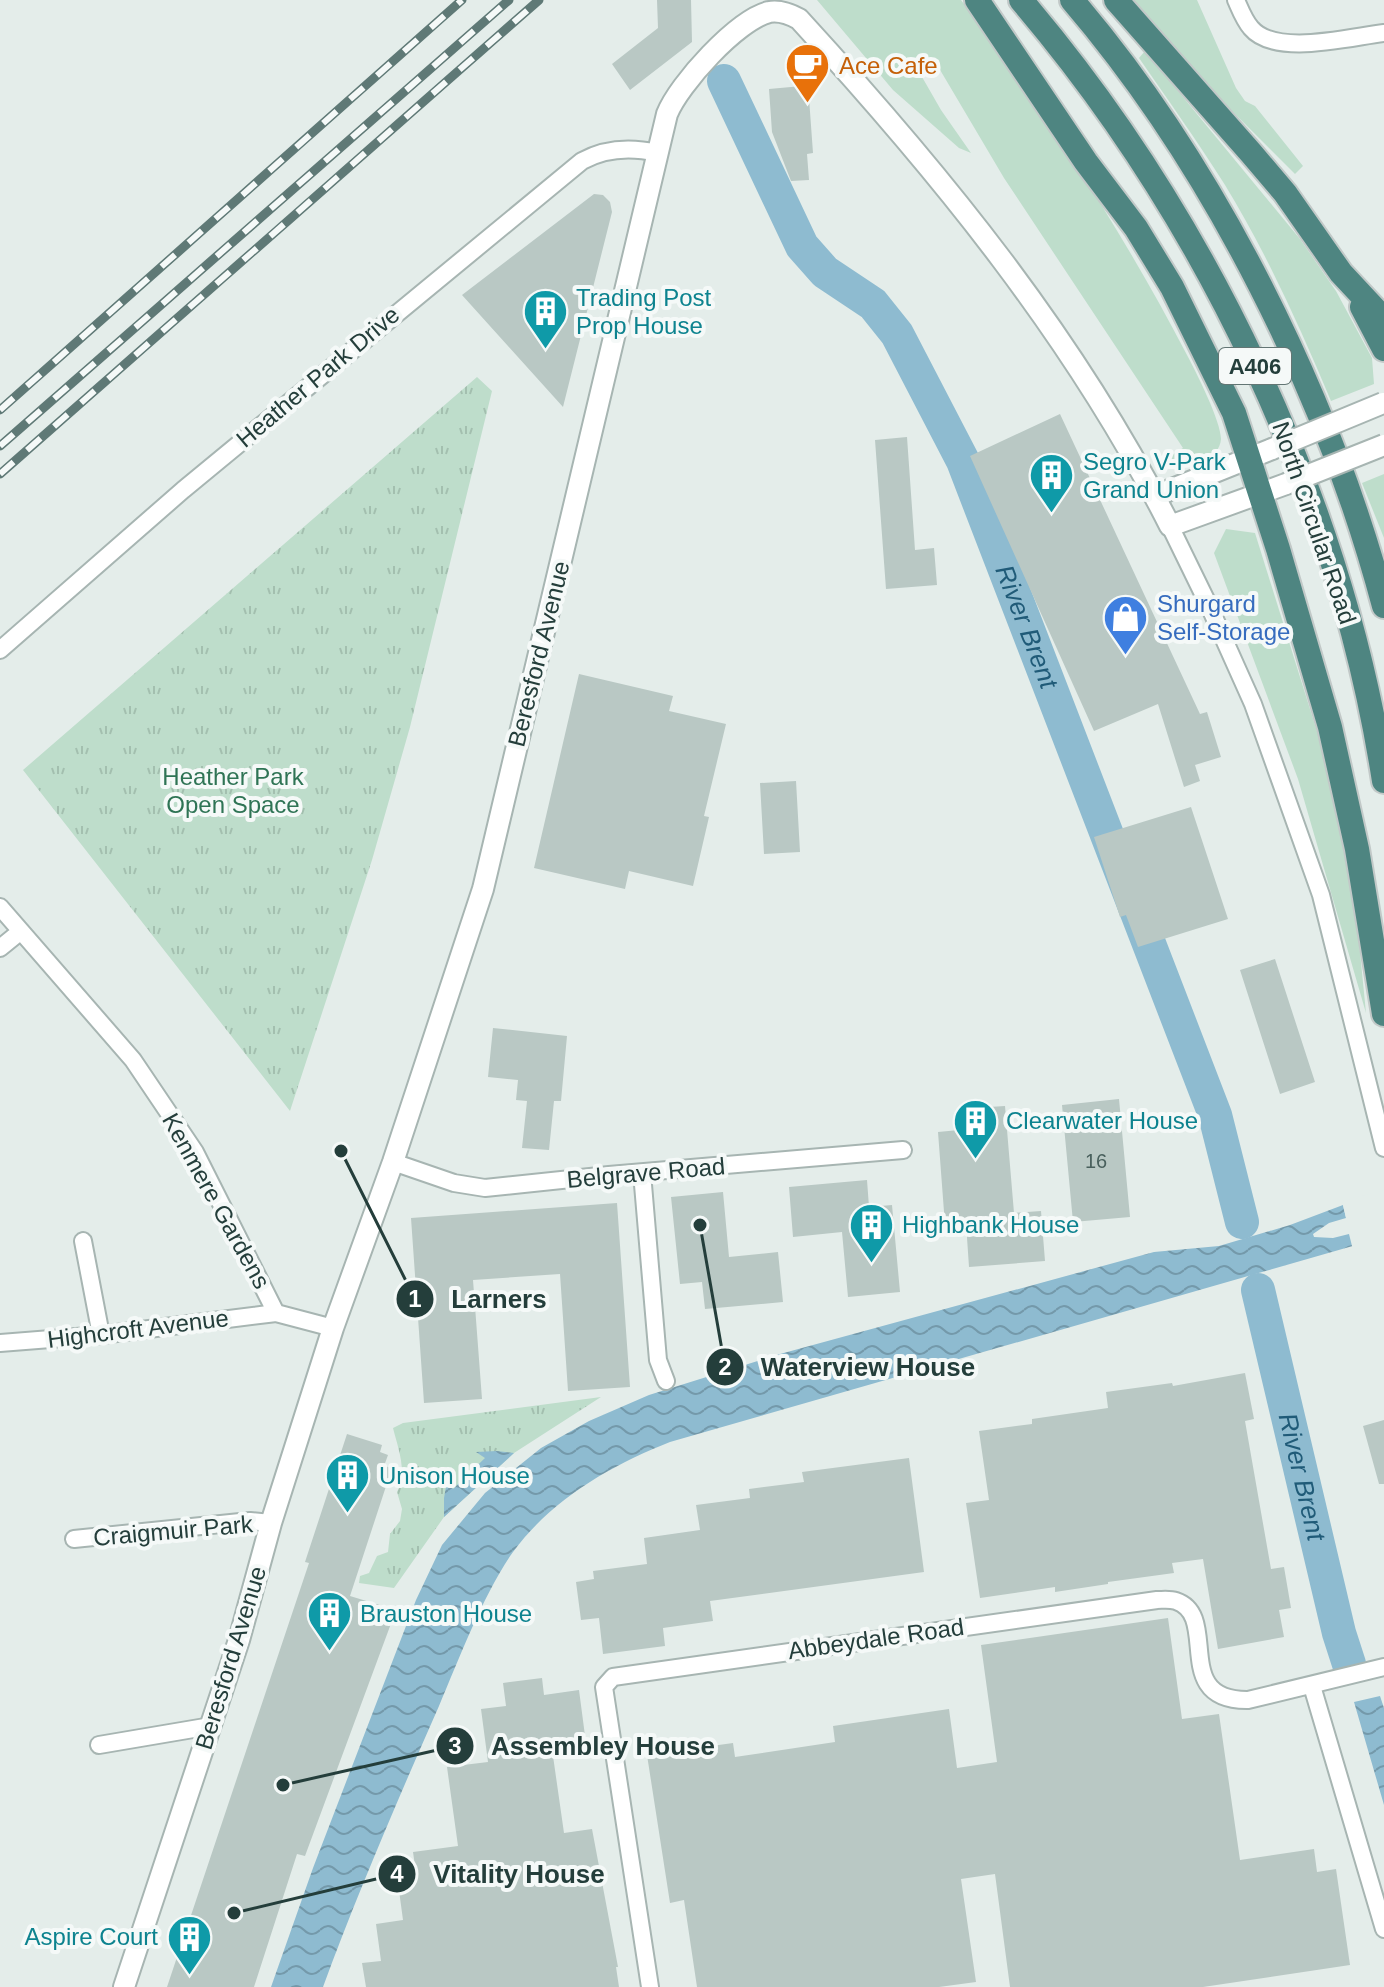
<svg xmlns="http://www.w3.org/2000/svg" width="1384" height="1987" viewBox="0 0 1384 1987" font-family="Helvetica,sans-serif">
<style>
.grass{fill:#beddcb}
.park{fill:url(#park-tufts)}
.water{fill:url(#water-waves)}
.pier{fill:#e4edea}
.lines{fill:none;stroke-linecap:round;stroke-linejoin:round}
.river{stroke:#8ebbd0;stroke-width:34}
.building{fill:#b9c8c4}
.minor-casing{stroke:#a7b5b2;stroke-width:20}
.tertiary-casing{stroke:#a7b5b2;stroke-width:24}
.trunk-casing{stroke:#c2c9c8;stroke-width:28}
.minor{stroke:#fff;stroke-width:16}
.tertiary{stroke:#fff;stroke-width:20}
.trunk{stroke:#4e8581;stroke-width:24}
.rail-casing{stroke:#5f7976;stroke-width:9}
.rail{stroke:#f5f9f8;stroke-width:6;stroke-dasharray:18;stroke-linecap:butt}
.tertiary-bridge-casing{stroke:#a7b5b2;stroke-width:24;stroke-linecap:butt}
.tertiary-bridge{stroke:#fff;stroke-width:20}
.labels{text-anchor:middle;stroke-width:8;stroke-linejoin:round;paint-order:stroke}
.number-label{font-size:20px;fill:#49605d}
.shield{fill:#f5f9f8;stroke:#637674;stroke-width:2}
.shield-label{font-size:22px;font-weight:bold;fill:#243e3b}
.food-label{font-size:24px;fill:#c56008;stroke:#f5f9f8;text-anchor:start}
.culture-label{font-size:24px;fill:#0d838f;stroke:#f5f9f8;text-anchor:start}
.street-label{font-size:24px;fill:#243e3b;stroke:#f5f9f8}
.shop-label{font-size:24px;fill:#366cbe;stroke:#f5f9f8;text-anchor:start}
.park-label{font-size:24px;fill:#2f7455;stroke:#f5f9f8}
.water-label{font-size:26px;font-style:italic;fill:#205b78;stroke:#f5f9f8}
.leader{fill:none;stroke:#243e3b;stroke-width:3}
.callout-dot{fill:#243e3b;stroke:#f5f9f8;stroke-width:3}
.mark-label{font-size:24px;text-anchor:middle;font-weight:bold;fill:#fff}
.callout-label{font-size:26px;text-anchor:middle;font-weight:bold;fill:#243e3b;stroke:#f5f9f8;stroke-width:8;stroke-linejoin:round;paint-order:stroke}
</style>
<defs>
<pattern id="park-tufts" width="24" height="20" patternUnits="userSpaceOnUse" patternTransform="scale(2)"><rect width="24" height="20" fill="#beddcb"/><path d="M3 7l-1-3M5 7V3M7 7l1-3M15 17l-1-3M17 17v-4M19 17l1-3" fill="none" stroke="#a3bfaf"/></pattern>
<pattern id="water-waves" width="16" height="10" patternUnits="userSpaceOnUse" patternTransform="scale(2)"><rect width="16" height="10" fill="#8ebbd0"/><path d="M0 5q4-4 8 0t8 0" fill="none" stroke="#7499aa"/></pattern>
</defs>
<rect width="100%" height="100%" fill="#e4edea"/>
<path class="grass" d="M817,0H961C1045,113 1122,230 1187,355C1196,372 1221,421 1221,439C1219,464 1180,470 1161,466L1164,460L1183,448L1004,178L933,58L914,63L941,110L971,153L959,148L893,90Z
M1133,0H1197L1236,88L1245,101L1255,106L1303,166L1295,174L1229,108Z
M1145,51L1300,239L1336,291L1372,358L1374,384L1331,401C1300,327 1267,254 1225,185C1198,142 1168,100 1139,58Z
M1384,474V538L1362,483Z
M1226,529L1255,533L1330,773L1354,891L1366,1013L1298,779L1214,553Z"/>
<path class="park" d="M477,377L492,391L410,727L372,860L290,1111L23,770Z
M601,1397L514,1453L444,1517L394,1588L359,1583L360,1576L369,1573L377,1556L388,1552L390,1534L400,1521L402,1509L397,1492C408,1473 398,1448 393,1428L403,1423Z"/>
<path class="water" d="M1343,1205L1346,1218L1329,1223L1313,1234L1314,1237L1333,1238L1349,1234L1384,1237L670,1442C611,1465 551,1500 513,1552C484,1593 459,1659 439,1706C398,1799 358,1892 323,1987H271L313,1868L416,1600L442,1545L485,1493L541,1448L589,1421L649,1395L780,1354L1154,1252L1219,1246L1290,1225Z
M497,1451L514,1453L444,1517V1498L447,1481L453,1489L485,1458L476,1452Z
M1380,1696L1384,1708V1805L1354,1702Z"/>
<path class="pier" d="M1384,1190V1212L1347,1222L1342,1201Z
M1384,1221V1242L1353,1250L1348,1230Z"/>
<g class="lines">
<g class="river">
<path id="s1" d="M724,81L802,246L825,272L873,304L897,334L963,461L1215,1115L1242,1222"/>
<path id="s2" d="M1258,1290L1339,1633L1349,1664"/>
</g>
</g>
<path class="building" d="M657,0H691L692,42L630,90L612,64L658,28Z
M802,86L803,98H809L813,153L807,154L809,180L791,181L772,132L769,89Z
M594,194L603,195L610,202L612,212L563,407L462,295Z
M1060,414L1200,714L1207,712L1221,757L1195,765L1200,781L1184,787L1158,704L1094,731L970,456Z
M907,437L915,550L934,548L937,585L886,589L875,440Z
M579,674L673,696L669,711L726,724L704,816L709,817L693,886L629,871L625,889L534,868Z
M796,781L800,852L764,854L760,783Z
M1191,807L1228,919L1138,947L1126,915L1120,917L1094,837Z
M1275,959L1315,1082L1280,1094L1240,970Z
M493,1028L567,1036L561,1101H554L549,1150L522,1148L527,1101L516,1100L518,1080L488,1077Z
M1119,1099L1130,1217L1073,1222L1062,1105Z
M1005,1106L1014,1213L1041,1211L1045,1261L969,1267L966,1223L945,1225L938,1132L959,1130L958,1109Z
M867,1180L869,1207L892,1205L900,1292L848,1297L842,1232L793,1237L789,1187Z
M723,1192L729,1257L778,1252L783,1302L705,1309L702,1282L680,1284L671,1197Z
M617,1203L630,1387L568,1391L560,1274L473,1280L482,1399L424,1403L411,1218Z
M1245,1373L1254,1419L1245,1421L1271,1569L1284,1567L1291,1608L1279,1610L1284,1637L1218,1649L1203,1559L1172,1563L1174,1573L1108,1582V1584L1055,1592V1587L980,1598L966,1503L989,1500L979,1431L1032,1424V1419L1108,1408L1106,1392L1172,1383L1173,1386Z
M1384,1420V1484H1379L1363,1426Z
M347,1434L382,1445L380,1452L388,1455L384,1466L392,1468L350,1596L396,1610L305,1856L297,1854L254,1987H167L309,1563L305,1562Z
M909,1458L924,1572L710,1601L713,1621L663,1628L665,1646L603,1654L599,1618L581,1620L576,1582L594,1579L593,1571L647,1564L644,1538L700,1530L696,1505L750,1498L749,1489L804,1482L802,1472Z
M1168,1618L1182,1719L1219,1714L1240,1860L1314,1849L1317,1872L1336,1869L1350,1965L1203,1987H1010L995,1874L961,1879L976,1982L939,1987H697L684,1900L670,1903L647,1755L733,1743L735,1757L835,1742L833,1726L949,1709L957,1768L997,1762L981,1645Z
M542,1678L544,1695L579,1690L587,1751L553,1756L564,1833L592,1829L618,1967H616L619,1987H366L362,1963L381,1961L376,1924L403,1920L398,1883L417,1880L413,1852L458,1846L447,1767L488,1762L481,1709L506,1706L503,1683Z"/>
<g class="lines">
<defs>
<path id="minor" d="M1236,0C1240,9 1244,20 1251,28C1275,57 1350,37 1384,33
M1170,526L1210,608L1253,704L1321,895L1384,1148
M0,650L183,490L582,161C606,148 631,147 657,153
M0,907L133,1060L195,1152L276,1313
M0,948L21,931
M393,1162L454,1183L485,1188L609,1175L903,1150
M642,1173L658,1360L666,1381
M83,1241L101,1335
M0,1343L101,1335L276,1313L333,1328
M74,1539L250,1521L271,1523
M1312,1686L1384,1929
M99,1745L211,1726
M650,1987L604,1687L613,1677L1157,1600C1163,1600 1170,1599 1176,1601C1221,1616 1170,1701 1248,1700L1384,1667"/>
<path id="tertiary" d="M1155,496L1272,449
M124,1987L239,1640L271,1523L333,1328L393,1162L483,889L667,114C679,84 737,20 769,12C780,10 790,14 799,19C941,174 1075,338 1170,526L1286,484"/>
<path id="trunk" d="M977,0L1086,162L1136,228L1172,287L1234,413L1278,549L1330,727L1357,849L1384,1014
M1021,0C1206,217 1340,498 1384,781
M1072,0C1215,167 1328,395 1384,606
M1116,0L1251,153L1285,193L1341,273L1384,319
M1362,307L1384,349"/>
</defs>
<use href="#minor" class="minor-casing"/>
<use href="#tertiary" class="tertiary-casing"/>
<use href="#trunk" class="trunk-casing"/>
<use href="#minor" class="minor"/>
<use href="#tertiary" class="tertiary"/>
<use href="#trunk" class="trunk"/>
<defs>
<path id="rail" d="M0,410L462,0
M0,446L509,0
M0,474L539,0"/>
</defs>
<use href="#rail" class="rail-casing"/>
<use href="#rail" class="rail"/>
<defs>
<path id="tertiary-bridge" d="M1272,449L1383,403
M1286,484L1384,445"/>
</defs>
<use href="#tertiary-bridge" class="tertiary-bridge-casing"/>
<use href="#tertiary-bridge" class="tertiary-bridge"/>
</g>
<defs>
<symbol id="cafe-pin" viewBox="-11 -11 22 30"><path d="M0 17L-7.5 6A9.5 9.5 0 1 1 7.5 6Z" fill="#e8710a" stroke="#f5f9f8"/><path d="M-5.5-4.5H6V0H3Q3 3.5 0 3.5H-2.5Q-5.5 3.5-5.5 0ZM3-3.2v2h1.7v-2ZM-6 4.5H4V6H-6Z" fill="#fff"/></symbol>
<symbol id="building-pin" viewBox="-11 -11 22 30"><path d="M0 17L-7.5 6A9.5 9.5 0 1 1 7.5 6Z" fill="#0f9aa8" stroke="#f5f9f8"/><path d="M-4-6H4V6H1V3H-1V6H-4ZM-2.5-4.3h1.7v1.8h-1.7ZM.8-4.3h1.7v1.8H.8ZM-2.5-1h1.7V.8h-1.7ZM.8-1h1.7V.8H.8Z" fill="#fff"/></symbol>
<symbol id="shop-pin" viewBox="-11 -11 22 30"><path d="M0 17L-7.5 6A9.5 9.5 0 1 1 7.5 6Z" fill="#3f7fe0" stroke="#f5f9f8"/><path d="M-5-2.5h2.3a2.7 3.5 0 0 1 5.4 0H5L5.5 6h-11ZM-1.5-2.5h3a1.5 2.3 0 0 0-3 0Z" fill="#fff"/></symbol>
</defs>
<g fill-rule="evenodd">
<use href="#cafe-pin" x="782" y="40" width="51" height="69"/>
<use href="#building-pin" x="520" y="286" width="51" height="69"/>
<use href="#building-pin" x="1026" y="450" width="51" height="69"/>
<use href="#shop-pin" x="1100" y="592" width="51" height="69"/>
<use href="#building-pin" x="950" y="1096" width="51" height="69"/>
<use href="#building-pin" x="846" y="1200" width="51" height="69"/>
<use href="#building-pin" x="322" y="1450" width="51" height="69"/>
<use href="#building-pin" x="304" y="1588" width="51" height="69"/>
<use href="#building-pin" x="164" y="1912" width="51" height="69"/>
</g>
<g class="labels">
<g class="number-label">
<text x="1096" y="1168">16</text>
</g>
<rect class="shield" x="1219" y="348" width="72" height="36" rx="6"/>
<g class="shield-label">
<text x="1255" y="374">A406</text>
</g>
<g class="food-label">
<text x="839" y="74">Ace Cafe</text>
</g>
<g class="culture-label">
<text x="576" y="306">Trading Post<tspan x="576" dy="28">Prop House</tspan></text>
<text x="1083" y="470">Segro V-Park<tspan x="1083" dy="28">Grand Union</tspan></text>
<text x="1006" y="1129">Clearwater House</text>
<text x="902" y="1233">Highbank House</text>
<text x="379" y="1484">Unison House</text>
<text x="360" y="1622">Brauston House</text>
<text x="158" y="1945" text-anchor="end">Aspire Court</text>
</g>
<g class="street-label">
<text transform="translate(318 377) rotate(-40)" y="8">Heather Park Drive</text>
<text transform="translate(1314 523) rotate(71)" y="8">North Circular Road</text>
<text transform="translate(539 654) rotate(-76)" y="8">Beresford Avenue</text>
<text transform="translate(646 1173) rotate(-5)" y="8">Belgrave Road</text>
<text transform="translate(216 1201) rotate(61)" y="8">Kenmere Gardens</text>
<text transform="translate(138 1329) rotate(-7)" y="8">Highcroft Avenue</text>
<text transform="translate(173 1531) rotate(-5)" y="8">Craigmuir Park</text>
<text transform="translate(876 1639) rotate(-8)" y="8">Abbeydale Road</text>
<text transform="translate(231 1658) rotate(-73)" y="8">Beresford Avenue</text>
</g>
<g class="shop-label">
<text x="1157" y="612">Shurgard<tspan x="1157" dy="28">Self-Storage</tspan></text>
</g>
<g class="park-label">
<text x="233" y="785">Heather Park<tspan x="233" dy="28">Open Space</tspan></text>
</g>
<g class="water-label">
<text dy="9" stroke="none"><textPath href="#s1" startOffset="634">River Brent</textPath></text>
<text dy="9" stroke="none"><textPath href="#s2" startOffset="192">River Brent</textPath></text>
</g>
</g>
<path class="leader" d="M341 1151L415 1299M700 1225L725 1367M283 1785L455 1746M234 1913L397 1874"/>
<g class="callout-dot">
<circle cx="341" cy="1151" r="8"/>
<circle cx="700" cy="1225" r="8"/>
<circle cx="283" cy="1785" r="8"/>
<circle cx="234" cy="1913" r="8"/>
<circle cx="415" cy="1299" r="20"/>
<circle cx="725" cy="1367" r="20"/>
<circle cx="455" cy="1746" r="20"/>
<circle cx="397" cy="1874" r="20"/>
</g>
<g class="mark-label">
<text x="415" y="1307">1</text>
<text x="725" y="1375">2</text>
<text x="455" y="1754">3</text>
<text x="397" y="1882">4</text>
</g>
<g class="callout-label">
<text x="499" y="1308">Larners</text>
<text x="868" y="1376">Waterview House</text>
<text x="603" y="1755">Assembley House</text>
<text x="519" y="1883">Vitality House</text>
</g>
</svg>
